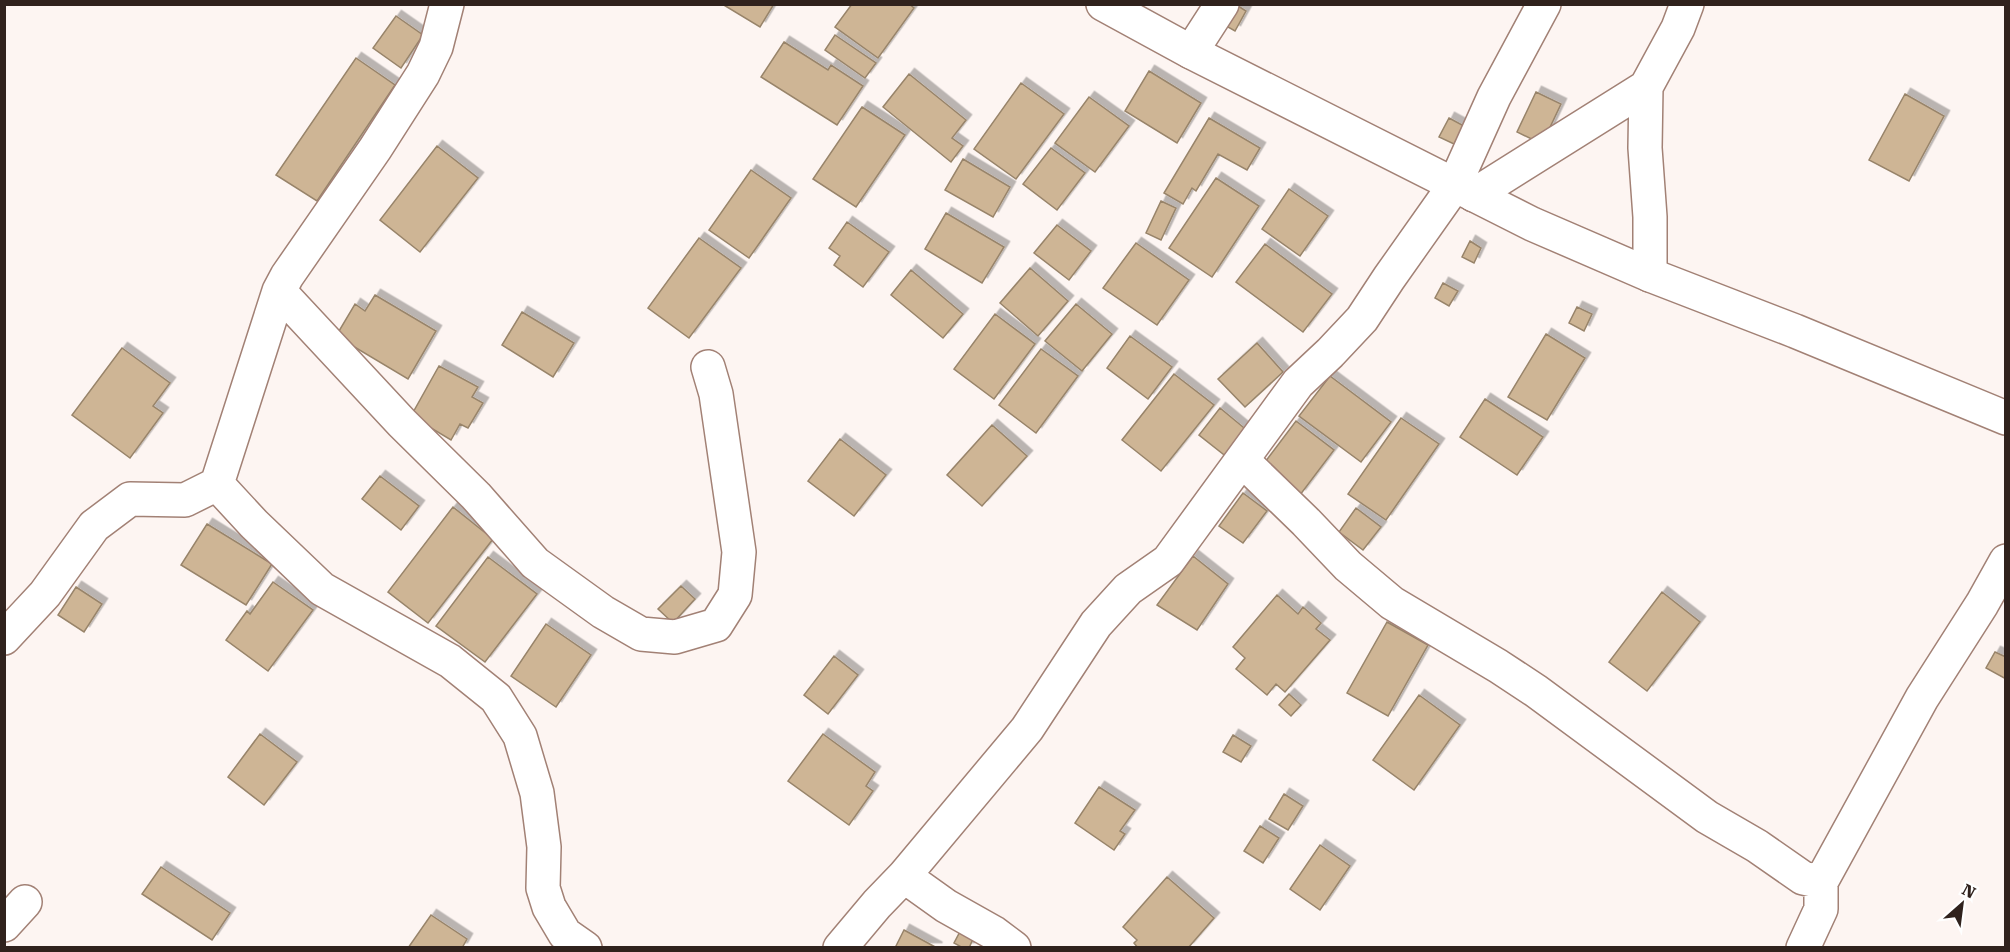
<svg xmlns="http://www.w3.org/2000/svg" width="2010" height="952" viewBox="0 0 2010 952" font-family="'Roboto Serif',serif">
<style>
.building{fill:#ceb595;stroke:#98846a;stroke-width:1.5;filter:url(#shadow)}
.lines{fill:none;stroke-linecap:round;stroke-linejoin:round}
.minor-casing{stroke:#a28175;stroke-width:36}
.tertiary-casing{stroke:#a28175;stroke-width:36}
.minor{stroke:#fff;stroke-width:33}
.tertiary{stroke:#fff;stroke-width:33}
</style>
<defs>
<filter id="shadow"><feDropShadow dx="5.5" dy="-5.5" stdDeviation="0" flood-color="#0004"/></filter>
</defs>
<rect width="100%" height="100%" fill="#fdf5f2"/>
<path class="building" d="M722,4H774L760,27Z
M852,4H909L914,8L878,58L835,27Z
M1235,4L1246,11L1235,31L1221,23Z
M396,16L423,35L401,68L373,48Z
M835,35L876,63L865,78L825,50Z
M784,42L828,70L831,65L863,86L837,125L761,77Z
M356,58L395,85L317,201L276,175Z
M1149,71L1201,103L1177,143L1125,111Z
M909,74L966,120L952,138L963,146L951,162L883,107Z
M1021,83L1064,114L1016,179L974,149Z
M1536,92L1561,104L1542,144L1517,132Z
M1905,94L1944,116L1909,181L1869,160Z
M1089,97L1129,126L1095,172L1055,143Z
M862,107L905,135L856,207L813,179Z
M1209,118L1260,148L1247,170L1218,154L1196,191L1192,188L1183,204L1164,193Z
M1449,118L1464,126L1454,144L1439,137Z
M437,146L478,178L420,252L380,220Z
M1051,148L1085,173L1057,210L1023,184Z
M963,159L1010,187L993,217L945,190Z
M751,170L791,198L749,258L709,230Z
M1216,178L1259,206L1212,277L1169,248Z
M1289,189L1328,216L1300,256L1262,229Z
M1161,201L1176,208L1161,240L1146,233Z
M946,213L1004,247L982,283L925,249Z
M847,222L889,252L863,287L834,265L840,256L829,248Z
M1057,225L1091,251L1069,280L1034,253Z
M699,238L741,268L689,338L648,308Z
M1470,241L1481,248L1474,263L1462,257Z
M1136,243L1189,280L1157,325L1103,288Z
M1265,244L1332,294L1303,332L1236,282Z
M1030,268L1068,301L1038,336L1000,303Z
M911,270L963,314L943,338L891,295Z
M1443,283L1458,291L1449,306L1435,298Z
M375,295L436,331L408,379L336,336L355,304L365,311Z
M1076,304L1112,334L1082,371L1045,341Z
M1577,307L1592,314L1584,331L1569,323Z
M522,312L574,343L553,377L502,345Z
M995,314L1035,344L994,399L954,369Z
M1546,334L1585,358L1547,420L1508,397Z
M1130,336L1172,367L1148,399L1107,368Z
M1257,343L1283,372L1245,407L1218,379Z
M122,348L170,383L153,406L163,413L130,458L72,415Z
M1041,349L1078,376L1036,433L999,405Z
M439,366L478,387L472,397L483,403L468,428L460,424L451,440L411,416Z
M1174,374L1214,405L1161,471L1122,440Z
M1330,376L1391,422L1361,462L1299,416Z
M1485,399L1543,437L1517,475L1460,437Z
M1220,408L1249,432L1228,458L1199,435Z
M1401,418L1439,444L1386,520L1348,494Z
M1296,421L1334,450L1300,495L1262,466Z
M992,425L1027,456L982,506L947,475Z
M840,439L886,475L854,516L808,481Z
M380,476L419,506L401,530L362,499Z
M1243,493L1267,511L1243,543L1219,526Z
M453,507L493,539L428,623L388,592Z
M1356,508L1381,527L1363,550L1339,532Z
M207,524L272,564L246,605L181,565Z
M1193,556L1228,584L1197,630L1157,605Z
M488,557L537,594L485,662L436,626Z
M273,582L313,610L268,671L226,640L247,611L250,614Z
M681,586L695,599L673,623L658,609Z
M76,587L102,604L84,632L58,615Z
M1662,592L1700,622L1647,691L1609,662Z
M1277,595L1298,614L1303,607L1321,623L1316,629L1330,640L1285,692L1276,684L1267,695L1236,669L1245,658L1233,647Z
M1387,622L1428,645L1388,716L1347,693Z
M546,624L591,655L556,707L511,676Z
M1995,652L2006,657V679L1986,668Z
M834,656L858,675L828,714L804,695Z
M1289,694L1301,705L1291,716L1279,705Z
M1419,695L1460,725L1414,790L1373,760Z
M260,734L297,762L264,805L228,777Z
M823,734L875,772L866,786L873,791L849,825L788,781Z
M1233,735L1251,746L1241,762L1223,752Z
M1099,787L1135,810L1120,831L1125,834L1114,850L1075,823Z
M1284,794L1303,806L1288,830L1269,819Z
M1260,826L1279,838L1263,863L1244,851Z
M1320,845L1350,866L1320,910L1290,889Z
M161,867L230,913L212,940L142,894Z
M1167,877L1214,918L1188,948H1138L1134,943L1137,940L1123,927Z
M431,915L467,939L462,948H408Z
M963,926L976,932L969,948H963L954,943Z
M904,930L937,948H895Z"/>
<g class="lines">
<defs>
<path id="minor" d="M1191,52L1222,4
M1474,195L1646,87
M1650,275V217L1645,148L1646,87L1678,28L1687,4
M279,291L402,423L476,496L535,563L603,612L641,634L675,637L716,625L735,595L739,552L716,394L708,367
M1243,461L1306,522L1348,566L1392,603L1498,666L1536,691L1707,817L1757,846L1803,878L1821,882
M217,484L254,524L322,589L450,661L496,698L520,736L537,793L544,847L543,888L549,907L565,934L585,948
M4,638L45,594L94,526L130,499L185,500L217,484L279,291L287,276L375,149L423,74L436,47L447,4
M904,876L946,906L994,933L1014,948
M4,925L25,902
M840,948L877,904L904,876L1027,729L1096,624L1128,589L1168,561L1298,383L1330,353L1362,319L1389,278L1454,186L1494,97L1544,4
M1803,948L1821,909V882L1922,698L1982,604L2006,561"/>
<path id="tertiary" d="M1103,4L1191,52L1532,224L1650,275L1795,331L2006,418"/>
</defs>
<use href="#minor" class="minor-casing"/>
<use href="#tertiary" class="tertiary-casing"/>
<use href="#minor" class="minor"/>
<use href="#tertiary" class="tertiary"/>
</g>
<rect width="2010" height="952" fill="none" stroke="#30221d" stroke-width="12"/>
<g transform="translate(1962 904) rotate(28)" stroke="#ffffff" stroke-width="4.5" paint-order="stroke">
<path d="M0-4.5L10 22L0 15L-10 22Z" fill="#30221d"/>
<text y="-9" font-size="16" font-weight="bold" text-anchor="middle" fill="#30221d">N</text>
</g>
</svg>
